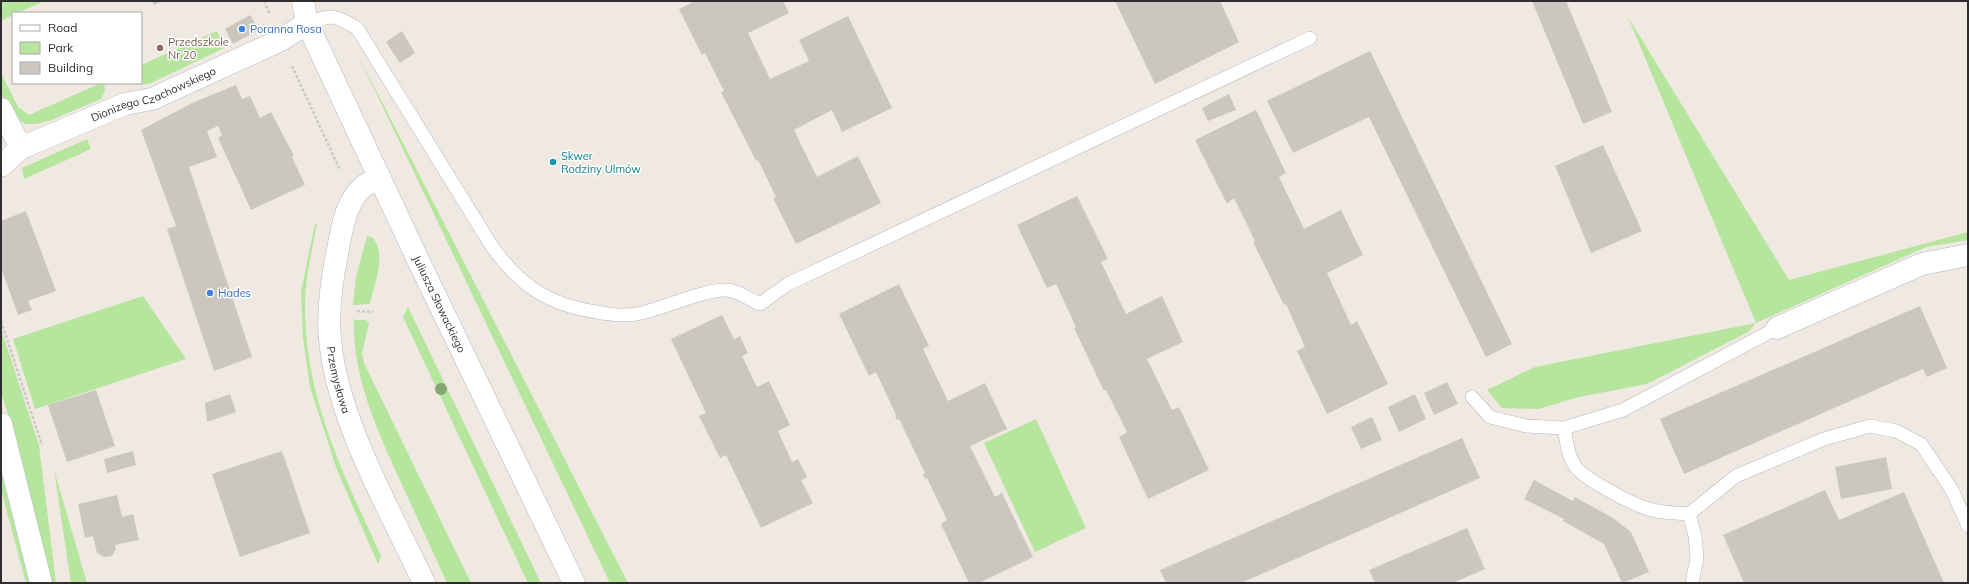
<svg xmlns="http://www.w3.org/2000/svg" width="1969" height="584" viewBox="0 0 1969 584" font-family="Mulish,sans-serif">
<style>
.green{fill:#b6e59e}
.building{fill:#cbc7bf}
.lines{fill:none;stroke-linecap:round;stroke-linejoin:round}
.service-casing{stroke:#b4b7c1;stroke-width:14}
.minor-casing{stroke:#b4b7c1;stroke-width:23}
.tertiary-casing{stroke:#b4b7c1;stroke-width:23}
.path{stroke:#c9c9c9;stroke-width:2.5;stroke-dasharray:3 2;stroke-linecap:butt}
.service{stroke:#fff;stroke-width:13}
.minor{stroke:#fff;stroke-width:22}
.tertiary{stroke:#fff;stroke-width:22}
.tree{fill:#84a574}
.shop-dot{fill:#3f7fe0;stroke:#fff;stroke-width:1.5}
.education-dot{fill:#8d6e63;stroke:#fff;stroke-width:1.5}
.culture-dot{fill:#0f9aa8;stroke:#fff;stroke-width:1.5}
.labels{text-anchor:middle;stroke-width:3;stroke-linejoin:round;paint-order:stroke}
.shop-label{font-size:11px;fill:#366cbe;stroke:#fff;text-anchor:start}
.education-label{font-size:11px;fill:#785e54;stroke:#fff;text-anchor:start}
.street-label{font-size:11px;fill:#2e2e2e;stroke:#fff}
.culture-label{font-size:11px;fill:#0d838f;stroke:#fff;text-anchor:start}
</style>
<rect width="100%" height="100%" fill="#efe9e1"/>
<path class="green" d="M1,1H44L18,13H13V15L1,21Z
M1628,17L1789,280L1968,232V240L1926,247L1756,323L1748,332L1647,384L1579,397L1538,409L1502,408L1487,390L1535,367L1756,323Z
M217,31L224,48L149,84L138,85L133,83H141V65Z
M358,55L628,583H610Z
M1,73L18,107L29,115L101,83H104L105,91L101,99L49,121L36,124H25L17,118L1,94Z
M87,139L91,149L24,179L22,168Z
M315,223L317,224C312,250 305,278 305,305C305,399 343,473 381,556L378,564L337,470L310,387L303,338L301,292Z
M367,236L373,238C387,255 374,284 370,304L353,305L356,277Z
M143,296L186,359L35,409L13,339Z
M408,307L541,583H528L403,317Z
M354,320H366L369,323L362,353L364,363L471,583H447C433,552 419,522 405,491C381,439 352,379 354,320Z
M1,329L39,445L56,583H49L9,417L1,393Z
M1036,419L1086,528L1035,552L984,443Z
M1,450L36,583H26L1,490Z
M54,470L87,583H71Z"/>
<path class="building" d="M152,1H163L154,5Z
M695,1H783L789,13L748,33L770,79L809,61L799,40L848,16L892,108L842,132L832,110L794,130L817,177L858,156L881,203L796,244L773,198L776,197L758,160L756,161L721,92L724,91L705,53L702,55L679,9Z
M1115,1H1220L1239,42L1155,84Z
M1532,1H1566L1612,112L1583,124Z
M250,15L259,30L233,44L225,29Z
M402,31L415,53L400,63L386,42Z
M1370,51L1512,344L1486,357L1369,117L1293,153L1267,101Z
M236,85L242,99L250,96L260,118L271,112L294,156L292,157L305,185L251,210L218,138L222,135L218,126L207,131L217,157L189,167L252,357L214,371L167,229L176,226L141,130L192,103Z
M1229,94L1236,110L1208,121L1202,108Z
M1256,110L1286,173L1279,177L1304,229L1341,210L1363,255L1327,273L1351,325L1357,321L1388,384L1327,414L1297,351L1305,347L1286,304L1284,305L1253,242L1255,241L1234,198L1227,204L1195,140Z
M1603,145L1642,231L1591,253L1555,166Z
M1077,196L1108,259L1101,262L1126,314L1162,296L1183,342L1147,359L1172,410L1179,407L1209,470L1148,499L1119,437L1127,432L1106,390L1104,391L1074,328L1076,327L1056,284L1047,288L1017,225Z
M26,211L56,291L28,301L32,310L18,315L1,268V221Z
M899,284L929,346L923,349L948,401L985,383L1007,429L970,446L995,497L1002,493L1033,557L979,583H969L941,524L947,520L927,478L925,479L923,474L925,473L899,419L897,420L895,416L896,415L876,372L869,376L839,314Z
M1920,306L1947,368L1927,377L1923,369L1684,474L1660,419Z
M722,315L734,339L740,336L748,353L742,356L757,387L769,381L790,425L778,431L792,462L798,459L807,477L801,480L813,503L761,528L726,455L720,458L699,416L706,413L671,339Z
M1447,382L1458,404L1434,415L1424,393Z
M96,390L115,446L67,462L48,405Z
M230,394L236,412L207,422L205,403Z
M1415,394L1426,419L1399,432L1388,407Z
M1372,417L1382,440L1361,449L1351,427Z
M1462,438L1480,478L1241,583H1166L1160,570Z
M133,451L136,465L107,473L104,459Z
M282,451L310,533L240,557L212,474Z
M1886,457L1892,489L1841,499L1835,467Z
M1534,480L1573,501L1575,497L1613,518L1631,532L1649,572L1622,583L1604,544L1563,521L1564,519L1524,499Z
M1825,490L1839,520L1904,492L1944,583H1744L1723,535Z
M117,495L122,517L133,514L139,540L115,545L116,549L112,556L104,557L97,553L93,536L85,538L78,504Z
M1467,528L1485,569L1453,583H1375L1369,570Z"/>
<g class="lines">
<defs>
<path id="service" d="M307,23C333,14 334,15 357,28L491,245C519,285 548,305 597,312C611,315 629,316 642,313C664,308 714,285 733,291C742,294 751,300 760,304L788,284L1310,38
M1472,397L1490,417L1526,426L1564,428L1623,410L1777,328
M1564,428C1567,441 1567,455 1575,466C1582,478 1629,502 1643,507C1657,513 1674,513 1689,514L1695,536L1697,558L1692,583
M1689,514L1736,476L1824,439L1870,426L1896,431L1921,444L1952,490L1968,526"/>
<g id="minor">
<path d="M1,109L21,148"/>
<path id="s1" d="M1,166L21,148L125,104L152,99L281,40L307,23"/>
<path id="s2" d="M380,178C375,181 368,183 364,186C346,200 342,228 338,249C332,278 327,309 330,339C337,420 390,510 424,583"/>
<path d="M1777,328L1922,264L1968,255"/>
<path d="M1,424L41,583"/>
</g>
<g id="tertiary">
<path id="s3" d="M303,1L307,23L419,262L574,583"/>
</g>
</defs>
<use href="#service" class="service-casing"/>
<use href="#minor" class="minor-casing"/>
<use href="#tertiary" class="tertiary-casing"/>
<path class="path" d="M264,1L270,15
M292,66L340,170
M357,311L373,312
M1,321L42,445"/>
<use href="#service" class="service"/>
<use href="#minor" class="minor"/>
<use href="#tertiary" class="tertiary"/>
</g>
<circle class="tree" cx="441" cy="389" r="6"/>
<g class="shop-dot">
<circle cx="242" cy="29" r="4"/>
<circle cx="210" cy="293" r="4"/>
</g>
<circle class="education-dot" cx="160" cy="48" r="4"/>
<circle class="culture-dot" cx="553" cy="162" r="4"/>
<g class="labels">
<g class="shop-label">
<text x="250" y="33">Poranna Rosa</text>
<text x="218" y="297">Hades</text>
</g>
<g class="education-label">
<text x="168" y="46">Przedszkole<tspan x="168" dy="13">Nr 20</tspan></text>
</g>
<g class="street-label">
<text dy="4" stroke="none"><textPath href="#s1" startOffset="170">Dionizego Czachowskiego</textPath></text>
<text dy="4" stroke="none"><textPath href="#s3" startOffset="333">Juliusza Słowackiego</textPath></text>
<text dy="4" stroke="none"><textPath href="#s2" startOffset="220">Przemysława</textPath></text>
</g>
<g class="culture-label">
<text x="561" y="160">Skwer<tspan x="561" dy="13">Rodziny Ulmów</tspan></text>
</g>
</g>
<rect width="1969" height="584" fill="none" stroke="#2e2e2e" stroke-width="4"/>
<rect x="12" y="12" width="130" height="72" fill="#ffffff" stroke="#ababab"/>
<rect x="20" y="25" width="20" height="6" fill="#ffffff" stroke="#ababab"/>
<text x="48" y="32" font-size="12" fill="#2e2e2e">Road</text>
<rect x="20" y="42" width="20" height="12" fill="#b6e59e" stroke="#ababab"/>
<text x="48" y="52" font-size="12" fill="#2e2e2e">Park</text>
<rect x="20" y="62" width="20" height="12" fill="#cbc7bf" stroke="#ababab"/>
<text x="48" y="72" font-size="12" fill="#2e2e2e">Building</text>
</svg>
